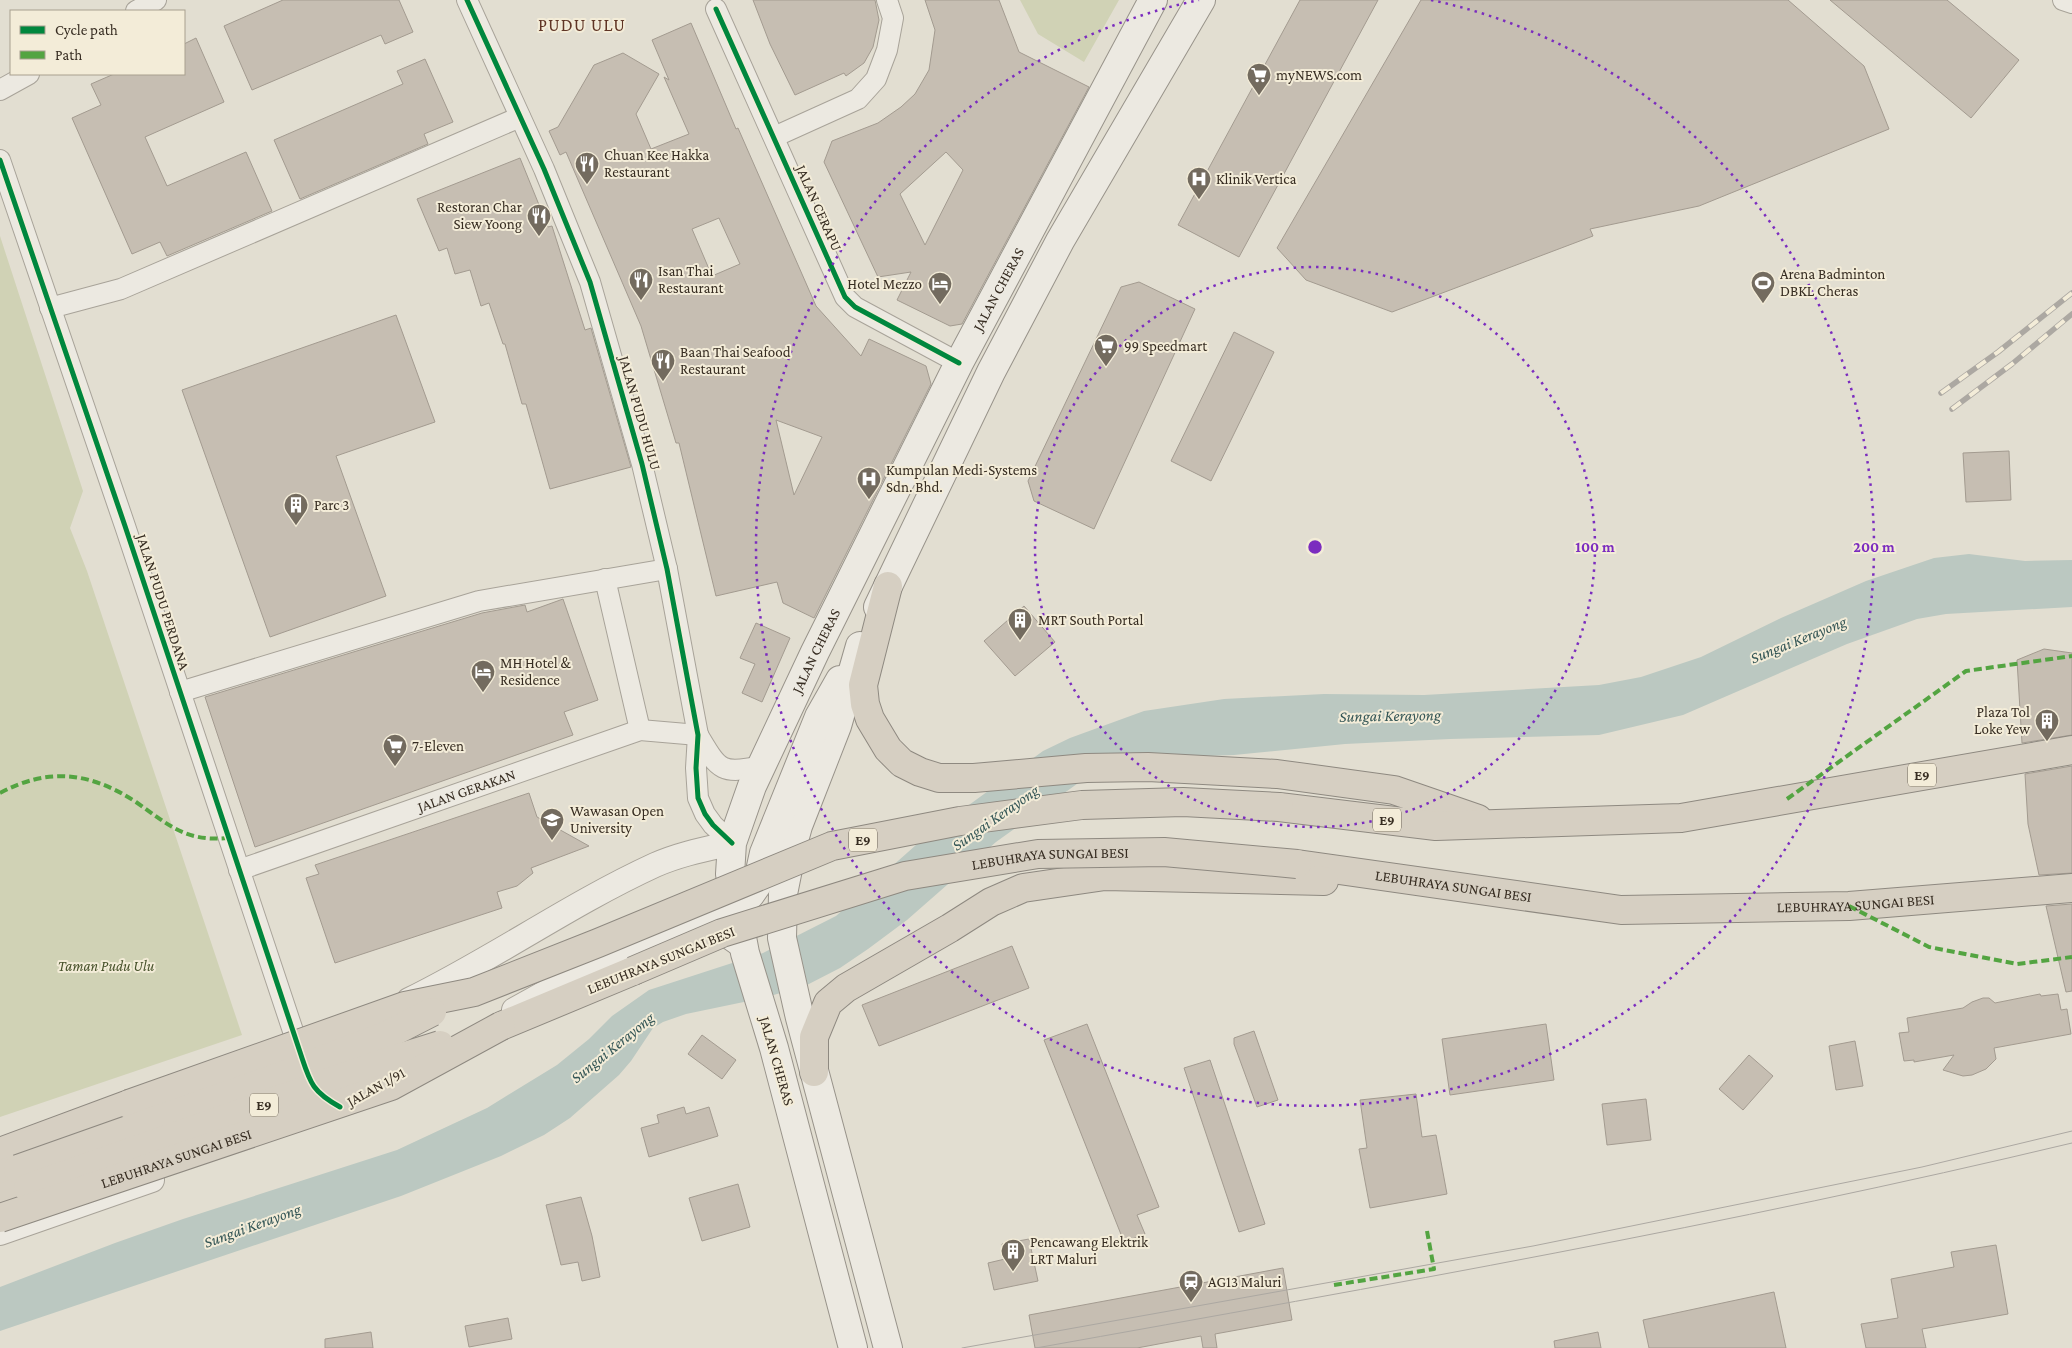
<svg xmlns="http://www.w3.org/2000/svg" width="2072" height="1348" viewBox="0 0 2072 1348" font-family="'Crimson Pro',serif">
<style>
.green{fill:#d0d2b5}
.water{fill:#bbc8c1}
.building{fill:#c6beb2;stroke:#a39b90;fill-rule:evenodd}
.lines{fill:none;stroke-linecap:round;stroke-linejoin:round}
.minor-casing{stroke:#a8a399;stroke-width:22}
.tertiary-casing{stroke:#a8a399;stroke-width:26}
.secondary-casing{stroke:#98938a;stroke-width:30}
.motorway-casing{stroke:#8e8980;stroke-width:30}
.minor{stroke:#ece9e1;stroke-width:20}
.tertiary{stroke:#ece9e1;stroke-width:24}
.secondary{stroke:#ece9e1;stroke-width:28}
.motorway{stroke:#d6cfc2;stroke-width:28}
.tram{stroke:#aca8a2;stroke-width:1}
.rail-casing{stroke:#aca8a2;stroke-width:5.5}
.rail{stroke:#f3ecd8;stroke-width:4;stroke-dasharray:11;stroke-linecap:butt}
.motorway-bridge-casing{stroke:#8e8980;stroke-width:30;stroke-linecap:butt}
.motorway-bridge{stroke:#d6cfc2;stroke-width:28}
.quiet{stroke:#53a441;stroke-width:4;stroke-dasharray:8 4;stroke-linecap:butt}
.cycleway-casing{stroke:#f3ecd8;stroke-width:8}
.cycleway{stroke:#00873e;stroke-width:5}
.ring{fill:none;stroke:#7b2cbf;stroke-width:2.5;stroke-dasharray:2.5 5}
.labels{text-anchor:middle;stroke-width:4;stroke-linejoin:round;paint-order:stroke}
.shield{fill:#f3ecd8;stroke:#6f6659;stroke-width:1}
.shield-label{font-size:14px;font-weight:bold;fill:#372d22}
.poi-label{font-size:15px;fill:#372d22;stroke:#f3ecd8;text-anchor:start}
.street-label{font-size:15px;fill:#372d22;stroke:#f3ecd8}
.park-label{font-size:15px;font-style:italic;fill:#46512a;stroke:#f3ecd8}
.water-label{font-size:16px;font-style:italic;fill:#355;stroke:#f3ecd8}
.quarter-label{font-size:18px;letter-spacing:1px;fill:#5f3425;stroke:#f3ecd8}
.centre{fill:#7b2cbf;stroke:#f3ecd8;stroke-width:2.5}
.ring-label{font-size:15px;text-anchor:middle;font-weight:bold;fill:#7b2cbf;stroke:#f3ecd8;stroke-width:4;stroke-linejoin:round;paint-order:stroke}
</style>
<rect width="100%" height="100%" fill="#e2ded1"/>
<path class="green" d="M1020,0H1119L1084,62L1038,34Z
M0,236L83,491L70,528L87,571L242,1035L0,1117Z"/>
<path class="water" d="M1969,554L2025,561L2072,560V607L1946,614L1917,619L1847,644L1683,715L1599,735L1450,739L1345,744L1234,755L1175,757L1088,776L996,842L907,920L868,949L840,968L805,986L763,998L686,1014L663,1022L653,1028L631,1061L619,1075L570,1118L544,1135L501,1156L401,1196L0,1331V1287L115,1243L183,1219L397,1150L487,1108L557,1065L589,1039L612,1016L649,990L763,953L836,916L925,837L1043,751L1070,738L1144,711L1224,699L1324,694L1424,695L1599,685L1641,677L1701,657L1781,618L1866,581L1934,558Z"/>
<path class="building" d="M283,0H399L413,32L385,44L381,35L252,90L224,26Z
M753,0H875L879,20L873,47L864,63L846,76L844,73L795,95L770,44Z
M925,0H999L1019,52L1089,87L962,324L950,326L897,300L911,272L878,277L824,162L832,141L878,123L901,107L915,94L929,70L935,30ZM946,152L963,170L925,245L900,194Z
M1300,0H1378L1239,257L1178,225Z
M1421,0H1788L1864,66L1889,129L1699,206L1590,229L1593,236L1392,312L1306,280L1277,248Z
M1830,0H1947L2019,60L1971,118Z
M691,23L736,129L738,128L816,306L861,356L869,339L926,366L931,384L814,618L783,603L777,582L716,596L679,443H676L641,326L566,152L560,155L549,131L558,127L594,65L623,53L659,74L636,114L651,149L689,134L664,77L669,80L652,40ZM719,218L740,264L712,276L692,229ZM776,420L822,437L794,495Z
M196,38L224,102L145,137L167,186L246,152L272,211L167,256L160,242L132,254L72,118L101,105L91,84L114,74H184V44Z
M425,59L453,122L424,134L428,144L300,199L274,140L403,84L397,71Z
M520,158L548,227L552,226L585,330L591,328L631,467L550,489L526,404H522L505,344H503L489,303L481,306L470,270L455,274L447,248L439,251L417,199Z
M1139,282L1195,309L1094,529L1034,501L1028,481L1121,287Z
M396,315L435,422L336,456L386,596L270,637L182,390Z
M1234,332L1274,352L1211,481L1171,461Z
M2009,451L2011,500L1966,502L1963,453Z
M563,599L598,700L564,712L573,735L255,847L205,697L482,613L525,605L527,612Z
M1024,606L1055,642L1015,676L984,641Z
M756,623L790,638L762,702L742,693L755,664L740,658Z
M2044,649L2072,653V735L2022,743L2017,660Z
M2072,766V873L2039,875L2028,824L2025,774Z
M529,793L537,817L589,846L531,868L533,873L517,886L497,892L502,908L335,963L306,878L319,874L315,865Z
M2072,904V991L2066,992L2046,906Z
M1012,946L1029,988L879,1046L862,1005Z
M2040,994L2041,996L2058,994L2061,1010L2067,1009L2071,1034L1994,1048L1996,1059L1986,1069L1972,1075L1963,1076L1943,1070L1954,1055L1914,1062V1060L1904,1061L1899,1033L1909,1032L1907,1018L1963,1008L1972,1002L1983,998H1989L1995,1003Z
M1087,1024L1159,1207L1137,1215L1145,1234L1124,1242L1044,1040Z
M1546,1024L1554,1080L1450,1095L1442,1039Z
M1254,1031L1278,1100L1257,1107L1234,1044V1038Z
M702,1035L736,1060L722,1079L688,1054Z
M1855,1041L1863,1086L1836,1090L1829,1046Z
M1749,1055L1773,1076L1743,1110L1719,1089Z
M1210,1060L1265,1224L1239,1232L1184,1068Z
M1416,1094L1422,1137L1436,1135L1447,1194L1370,1208L1359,1149L1367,1148L1360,1100Z
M1646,1099L1651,1140L1607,1145L1602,1104Z
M684,1107L686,1114L709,1107L718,1136L649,1157L641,1128L659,1123L657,1115Z
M738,1184L750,1227L702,1241L689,1198Z
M581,1197L592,1236L600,1277L582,1281L578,1262L561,1265L546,1205Z
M1029,1239L1038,1281L994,1290L988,1263L1005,1259L1002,1244Z
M1996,1245L2008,1314L1922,1329L1926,1348H1866L1861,1324L1898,1318L1891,1279L1954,1267L1951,1252Z
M1283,1268L1292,1320L1215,1334L1217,1348H1203L1201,1336L1137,1348H1035L1029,1315Z
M1774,1292L1786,1348H1649L1643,1320Z
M508,1318L512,1339L469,1347L465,1326Z
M371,1332L373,1348H325V1339Z
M1598,1332L1601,1348H1555L1554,1341Z"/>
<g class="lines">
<defs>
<g id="minor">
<path d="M467,0L544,169L590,282L642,464L667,569L698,735L696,768L698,798L705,814L713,825L732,843"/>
<path d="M2063,0L2072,3"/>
<path d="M716,9L845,297L855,307L959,363"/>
<path d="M136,11L156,0"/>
<path d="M0,90L29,74"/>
<path d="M774,137L858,99L876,79L887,50L893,18L887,0"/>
<path d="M0,160L125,526L300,1052"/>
<path d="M50,308L121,289L520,117"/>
<path d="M605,579L640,730"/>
<path d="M180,692L479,601L667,569"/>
<path d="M698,735C719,770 720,775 762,766"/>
<path id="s1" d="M239,870L640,730L698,735"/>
</g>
<path id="tertiary" d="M409,1000C493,959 570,904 655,865C680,854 706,849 732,843
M514,1010L602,961L736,906
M0,1233L152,1180"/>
<g id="secondary">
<path d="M878,607L991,372L1060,241L1201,0"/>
<path d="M860,646L837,726L798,826L793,844L783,894L782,938L800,1018L888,1348"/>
<path d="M750,895L757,885L764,853L819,717L840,680"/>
<path d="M700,920L723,930L740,942"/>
<path id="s2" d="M853,1348L774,1048L745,953L730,874L732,843L752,786L815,652L959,363L1153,0"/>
</g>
<g id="motorway">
<path d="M888,586L863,685L865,704L870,719L888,749L902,763L920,772L939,778H974L1086,768L1148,767L1277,774L1394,790L1478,819"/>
<path d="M1279,807L1436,826L1681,818L2072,750"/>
<path id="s3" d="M1297,864L1621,910L1849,906L2072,888"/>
<path d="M501,1026L633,971"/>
<path d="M814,1072V1037L828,1003L846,988L950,928L991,902L1023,888L1105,876L1324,881"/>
<path d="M0,1152L129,1104"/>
<path d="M0,1174L18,1169"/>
<path d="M0,1198L28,1188"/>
</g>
</defs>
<use href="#minor" class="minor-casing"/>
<use href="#tertiary" class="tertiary-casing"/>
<use href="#secondary" class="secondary-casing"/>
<use href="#motorway" class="motorway-casing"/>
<use href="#minor" class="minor"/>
<use href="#tertiary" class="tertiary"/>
<use href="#secondary" class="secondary"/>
<use href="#motorway" class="motorway"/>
<path class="tram" d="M962,1348L1533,1246L1922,1167L2072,1131
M1036,1348C1382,1286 1729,1225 2072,1143"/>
<defs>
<path id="rail" d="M1941,393L1998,352L2072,293
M1952,409L2012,364L2072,314"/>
</defs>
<use href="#rail" class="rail-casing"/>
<use href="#rail" class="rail"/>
<defs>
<g id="motorway-bridge">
<path id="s4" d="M633,971L722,933L905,876L1038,854L1164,852L1297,864"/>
<path d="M129,1104L405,1006L474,992L598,943L832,846L960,821L1082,805L1183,802L1279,807"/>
<path d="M18,1169L278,1077L387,1035L432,1012"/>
<path d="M28,1188L383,1063L440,1045"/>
<path id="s5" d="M0,1218L391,1086L501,1026"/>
</g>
</defs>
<use href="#motorway-bridge" class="motorway-bridge-casing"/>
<use href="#motorway-bridge" class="motorway-bridge"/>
<path class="quiet" d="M0,793C49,767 90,772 136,802C169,825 185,842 228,838
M1787,799L1966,671L2072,656
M1849,906L1929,947L2017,964L2072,957
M1334,1285L1434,1269L1427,1231"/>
<defs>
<path id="cycleway" d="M467,0L544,169L590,282L642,464L667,569L698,735L696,768L698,798L705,814L713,825L732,843
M716,9L845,297L855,307L959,363
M0,160L125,526L300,1052C310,1082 311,1091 340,1107"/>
</defs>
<use href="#cycleway" class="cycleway-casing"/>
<use href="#cycleway" class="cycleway"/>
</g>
<g class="ring">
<circle cx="1315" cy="547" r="280"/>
<path d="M1431 0A559 559 0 1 1 1199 0"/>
</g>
<defs>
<symbol id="supermarket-pin" viewBox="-11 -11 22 30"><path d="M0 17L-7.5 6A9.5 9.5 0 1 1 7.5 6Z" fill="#736b5f" stroke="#f3ecd8"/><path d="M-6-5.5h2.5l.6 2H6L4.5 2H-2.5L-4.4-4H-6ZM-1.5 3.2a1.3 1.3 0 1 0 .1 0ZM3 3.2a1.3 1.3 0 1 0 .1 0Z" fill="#fff"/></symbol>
<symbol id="restaurant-pin" viewBox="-11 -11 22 30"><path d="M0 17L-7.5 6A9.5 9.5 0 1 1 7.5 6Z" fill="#736b5f" stroke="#f3ecd8"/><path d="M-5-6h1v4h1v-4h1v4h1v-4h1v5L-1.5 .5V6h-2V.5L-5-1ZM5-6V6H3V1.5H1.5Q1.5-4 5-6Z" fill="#fff"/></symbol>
<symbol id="hospital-pin" viewBox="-11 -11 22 30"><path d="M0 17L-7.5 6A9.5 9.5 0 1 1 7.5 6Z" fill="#736b5f" stroke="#f3ecd8"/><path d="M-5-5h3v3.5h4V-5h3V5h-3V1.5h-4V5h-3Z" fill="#fff"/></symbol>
<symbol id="stadium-pin" viewBox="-11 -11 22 30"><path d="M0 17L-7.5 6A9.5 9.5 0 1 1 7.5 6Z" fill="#736b5f" stroke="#f3ecd8"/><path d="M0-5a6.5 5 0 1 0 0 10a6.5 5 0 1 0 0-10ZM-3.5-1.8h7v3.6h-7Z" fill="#fff"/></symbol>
<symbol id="hotel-pin" viewBox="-11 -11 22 30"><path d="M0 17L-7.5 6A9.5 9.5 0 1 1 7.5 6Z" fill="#736b5f" stroke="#f3ecd8"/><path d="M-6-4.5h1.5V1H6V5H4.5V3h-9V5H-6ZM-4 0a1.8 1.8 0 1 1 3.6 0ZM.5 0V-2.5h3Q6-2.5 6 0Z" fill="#fff"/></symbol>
<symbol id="building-pin" viewBox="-11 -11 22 30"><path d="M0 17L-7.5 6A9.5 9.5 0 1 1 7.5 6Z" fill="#736b5f" stroke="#f3ecd8"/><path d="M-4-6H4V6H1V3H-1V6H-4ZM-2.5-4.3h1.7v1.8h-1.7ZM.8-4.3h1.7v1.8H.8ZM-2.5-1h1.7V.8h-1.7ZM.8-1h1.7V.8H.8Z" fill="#fff"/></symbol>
<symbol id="university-pin" viewBox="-11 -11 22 30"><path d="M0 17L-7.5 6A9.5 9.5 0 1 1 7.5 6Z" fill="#736b5f" stroke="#f3ecd8"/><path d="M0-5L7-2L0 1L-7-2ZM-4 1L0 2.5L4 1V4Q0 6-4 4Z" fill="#fff"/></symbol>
<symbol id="station-pin" viewBox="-11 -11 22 30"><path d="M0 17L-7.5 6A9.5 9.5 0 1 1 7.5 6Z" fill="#736b5f" stroke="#f3ecd8"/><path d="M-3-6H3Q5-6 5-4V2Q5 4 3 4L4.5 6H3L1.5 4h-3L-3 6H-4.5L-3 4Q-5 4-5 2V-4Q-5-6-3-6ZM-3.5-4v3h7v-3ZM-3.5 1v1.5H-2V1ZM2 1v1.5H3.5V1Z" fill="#fff"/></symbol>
</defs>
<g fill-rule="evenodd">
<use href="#supermarket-pin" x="1245" y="61" width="28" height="38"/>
<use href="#restaurant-pin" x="573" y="150" width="28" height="38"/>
<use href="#hospital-pin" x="1185" y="165" width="28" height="38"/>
<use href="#restaurant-pin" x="525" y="202" width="28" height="38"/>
<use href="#restaurant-pin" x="627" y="266" width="28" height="38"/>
<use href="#stadium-pin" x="1749" y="269" width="28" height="38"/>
<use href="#hotel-pin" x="926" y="270" width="28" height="38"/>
<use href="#supermarket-pin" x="1092" y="332" width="28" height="38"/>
<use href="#restaurant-pin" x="649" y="347" width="28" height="38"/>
<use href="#hospital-pin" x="855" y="465" width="28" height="38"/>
<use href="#building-pin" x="282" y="491" width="28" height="38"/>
<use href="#building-pin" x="1006" y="606" width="28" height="38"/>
<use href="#hotel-pin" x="469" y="658" width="28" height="38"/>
<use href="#building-pin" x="2033" y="707" width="28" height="38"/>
<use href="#supermarket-pin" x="381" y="732" width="28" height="38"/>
<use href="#university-pin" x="538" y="806" width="28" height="38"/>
<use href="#building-pin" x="999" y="1237" width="28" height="38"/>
<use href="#station-pin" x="1177" y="1268" width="28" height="38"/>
</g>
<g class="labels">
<g class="shield">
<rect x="1908" y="763.5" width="28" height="23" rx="4"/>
<rect x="1373" y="808.5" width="28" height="23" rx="4"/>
<rect x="849" y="828.5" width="28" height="23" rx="4"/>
<rect x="250" y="1093.5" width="28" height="23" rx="4"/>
</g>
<g class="shield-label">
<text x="1922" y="780">E9</text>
<text x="1387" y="825">E9</text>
<text x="863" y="845">E9</text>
<text x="264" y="1110">E9</text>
</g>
<g class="poi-label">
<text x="1276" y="80">myNEWS.com</text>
<text x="604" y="160">Chuan Kee Hakka<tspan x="604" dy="17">Restaurant</tspan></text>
<text x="1216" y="184">Klinik Vertica</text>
<text x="522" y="212" text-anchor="end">Restoran Char<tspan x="522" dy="17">Siew Yoong</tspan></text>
<text x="658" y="276">Isan Thai<tspan x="658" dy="17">Restaurant</tspan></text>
<text x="1780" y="279">Arena Badminton<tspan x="1780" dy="17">DBKL Cheras</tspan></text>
<text x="922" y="289" text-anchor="end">Hotel Mezzo</text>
<text x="1124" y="351">99 Speedmart</text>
<text x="680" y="357">Baan Thai Seafood<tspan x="680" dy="17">Restaurant</tspan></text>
<text x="886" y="475">Kumpulan Medi-Systems<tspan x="886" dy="17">Sdn. Bhd.</tspan></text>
<text x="314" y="510">Parc 3</text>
<text x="1038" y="625">MRT South Portal</text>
<text x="500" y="668">MH Hotel &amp;<tspan x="500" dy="17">Residence</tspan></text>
<text x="2030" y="717" text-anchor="end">Plaza Tol<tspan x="2030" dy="17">Loke Yew</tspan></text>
<text x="412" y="751">7-Eleven</text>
<text x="570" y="816">Wawasan Open<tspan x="570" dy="17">University</tspan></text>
<text x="1030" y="1247">Pencawang Elektrik<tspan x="1030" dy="17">LRT Maluri</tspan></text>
<text x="1208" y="1287">AG13 Maluri</text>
</g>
<g class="street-label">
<text transform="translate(819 208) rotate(66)" y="5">JALAN CERAPU</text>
<text dy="5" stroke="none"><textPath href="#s2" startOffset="1136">JALAN CHERAS</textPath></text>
<text transform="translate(640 413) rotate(74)" y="5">JALAN PUDU HULU</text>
<text transform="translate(163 602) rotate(72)" y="5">JALAN PUDU PERDANA</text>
<text dy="5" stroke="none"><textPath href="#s2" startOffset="731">JALAN CHERAS</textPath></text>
<text dy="5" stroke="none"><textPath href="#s1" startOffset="241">JALAN GERAKAN</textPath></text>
<text dy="5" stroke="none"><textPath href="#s4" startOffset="435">LEBUHRAYA SUNGAI BESI</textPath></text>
<text dy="5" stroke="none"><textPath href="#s3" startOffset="158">LEBUHRAYA SUNGAI BESI</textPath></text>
<text dy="5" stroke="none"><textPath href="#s3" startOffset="562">LEBUHRAYA SUNGAI BESI</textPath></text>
<text transform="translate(661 960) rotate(-22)" y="5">LEBUHRAYA SUNGAI BESI</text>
<text transform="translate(777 1061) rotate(74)" y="5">JALAN CHERAS</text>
<text transform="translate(376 1087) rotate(-29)" y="5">JALAN 1/91</text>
<text dy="5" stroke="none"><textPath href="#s5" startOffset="186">LEBUHRAYA SUNGAI BESI</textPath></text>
</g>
<g class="park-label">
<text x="106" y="971">Taman Pudu Ulu</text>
</g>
<g class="water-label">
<text transform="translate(1798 639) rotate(-22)" y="6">Sungai Kerayong</text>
<text transform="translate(1390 715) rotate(-1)" y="6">Sungai Kerayong</text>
<text transform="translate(995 817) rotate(-35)" y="6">Sungai Kerayong</text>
<text transform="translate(612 1047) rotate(-39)" y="6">Sungai Kerayong</text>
<text transform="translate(252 1225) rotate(-20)" y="6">Sungai Kerayong</text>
</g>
<g class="quarter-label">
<text x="582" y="31">PUDU ULU</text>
</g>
</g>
<circle cx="1315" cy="547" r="8" class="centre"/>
<g class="ring-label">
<text x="1595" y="552">100 m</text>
<text x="1874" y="552">200 m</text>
</g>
<rect x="10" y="10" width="175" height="65" fill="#f3ecd8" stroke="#a8a08f"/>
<rect x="20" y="26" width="25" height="8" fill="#00873e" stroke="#a8a08f"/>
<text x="55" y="35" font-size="15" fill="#372d22">Cycle path</text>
<rect x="20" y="51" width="25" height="8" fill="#53a441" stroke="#a8a08f"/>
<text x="55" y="60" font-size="15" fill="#372d22">Path</text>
</svg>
